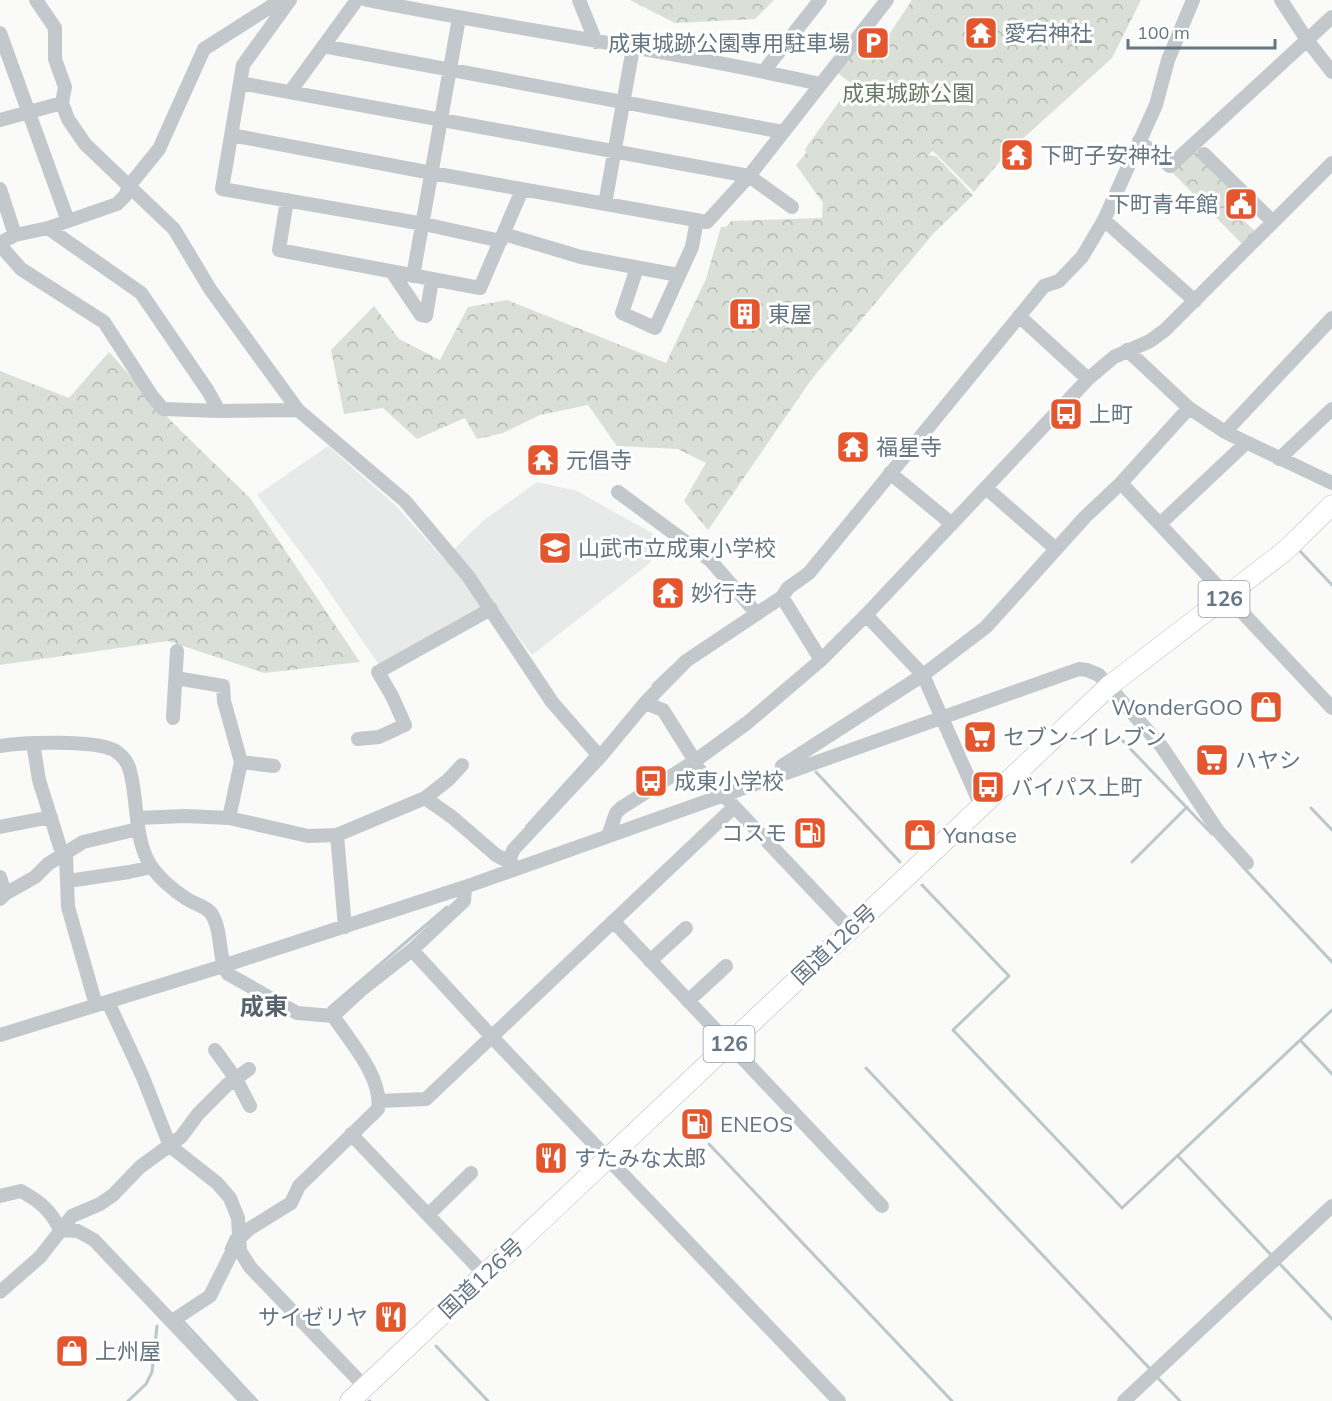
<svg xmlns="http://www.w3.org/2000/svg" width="1332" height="1401" viewBox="0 0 1332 1401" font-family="Mulish,'Noto Sans JP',sans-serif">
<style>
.built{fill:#e8e9e9}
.forest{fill:url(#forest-crowns)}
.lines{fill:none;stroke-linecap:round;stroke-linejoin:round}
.stream{stroke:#bbc7cb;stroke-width:3}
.highway-casing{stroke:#b4b9bd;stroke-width:21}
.minor{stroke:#c3c8cc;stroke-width:14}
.highway{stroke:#fff;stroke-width:20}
.labels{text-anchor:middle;stroke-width:6;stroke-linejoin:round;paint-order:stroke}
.shield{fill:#fff;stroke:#939fa8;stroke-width:1.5}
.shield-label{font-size:21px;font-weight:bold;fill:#657683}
.poi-label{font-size:22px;fill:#657683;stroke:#fff;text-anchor:start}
.park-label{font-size:22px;fill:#687a64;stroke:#fff}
.street-label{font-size:22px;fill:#657683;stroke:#fff}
.neighbourhood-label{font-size:24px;font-weight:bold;fill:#57646e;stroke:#fff}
</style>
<defs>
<pattern id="forest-crowns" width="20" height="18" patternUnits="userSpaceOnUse" patternTransform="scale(1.5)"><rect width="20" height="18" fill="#dadfd7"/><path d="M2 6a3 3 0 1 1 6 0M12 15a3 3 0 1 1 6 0" fill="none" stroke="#b4b9b4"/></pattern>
</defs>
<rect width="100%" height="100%" fill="#fafaf8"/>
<path class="built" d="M328,446L394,504L444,559L484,520L537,482L577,491L659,537L650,563L532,655L492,602L381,668L317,574L257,495Z"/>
<path class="forest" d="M630,0H774L755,19L675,23Z
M912,0H1141L1112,58L1007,153L974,192L933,151L928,155L936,156L973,195L933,234L811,380L708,530L684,501L706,463L678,449L617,446L588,405L540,415L503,433L477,439L465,418L417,439L383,408L344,414L331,350L374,306L399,339L440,360L468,307L507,300L666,363L706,279L721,227H726L731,221L822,218L823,203L796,165L806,153L805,149L852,84L838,73L872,29L886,39Z
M1194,148L1235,189L1226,199L1245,218L1243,220L1256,232L1243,245L1170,170Z
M109,352L174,424L250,498L360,662L264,673L168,641L0,665V371L69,398Z"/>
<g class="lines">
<path class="stream" d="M1299,550L1332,585
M653,685L672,667
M1120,738L1212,834
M816,772L900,862
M1311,808L1332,830
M527,826L593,753
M1132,862L1187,807
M1243,867L1332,962
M922,885L1009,976L953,1030L1122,1208L1332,1010
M329,1008L447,907
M1300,1040L1332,1074
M866,1068L1152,1371
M709,1144L952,1401
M1178,1156L1273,1257
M226,1249L232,1236
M1278,1262L1332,1319
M182,1320L257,1401
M436,1346L488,1401
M1156,1376L1180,1401
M128,1401L146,1384L152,1372L157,1326
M369,1401H370"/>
<defs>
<path id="highway" d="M350,1401L1109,686L1285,551L1332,505"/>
</defs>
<use href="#highway" class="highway-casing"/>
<path class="minor" d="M36,0L55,28V59L65,87L62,103L68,119L85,144L174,229L210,289L298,410L405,501L468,576L552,702L600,757
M290,0L243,65L222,189L424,224L501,241
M367,0C518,30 670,50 820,84
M579,0L596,42
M1281,0L1307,40L1332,72
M0,33L68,221
M323,46L783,132
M764,71L820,0
M240,83L749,176L792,207
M290,92L357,0
M0,120L62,103
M231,135L432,173L707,222L749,176L887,0
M1139,141L1170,166L1332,17
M1204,154L1273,222
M0,189L15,235
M287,200L279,250L480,288L522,190
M605,204L633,48
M1104,220L1195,301
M48,228L141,293L208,391L219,411
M504,234L581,257L678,275
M0,243L15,235L48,228L117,204L125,196L129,186L159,149L204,49L281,0
M0,245L21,269L104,322L152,396L163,409L219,411L298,410
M637,268L622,313L655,328L692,247L697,220
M392,272L421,315L426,316L432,280
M413,276L459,18
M1019,316L1088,379
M1127,350L1189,408L1225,432L1332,483
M1225,432L1332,318
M1279,459L1332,409
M890,473L952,524
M1121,483L1332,708
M986,488L1056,549
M618,492L710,560L757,614
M1160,524L1246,443
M782,597L821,660
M866,615L923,675L981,806
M176,678L223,686L224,701L241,762
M645,703L663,710L695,761
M173,718L177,651
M358,739L379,737L405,725L392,696L378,672L491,609
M33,743L39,780L60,847L66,855L68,907L96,1005
M0,746C24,742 93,740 114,750C122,755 128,762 130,771C138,800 134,834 148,861C156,876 174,891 187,899C196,905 204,905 211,913C223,931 217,956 228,974L297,1013L333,1016L361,990L412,950L464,901L465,887
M693,763L850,929
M786,773L782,766L923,675L986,627L1085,517L1121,483L1189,408
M425,798L452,817L496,855L511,863
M137,818L185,816L229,818L308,836L337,835L425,798L448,780L462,765
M229,818L241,762L274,766
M0,827L51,817
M337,835L345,927
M608,836L616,813L621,808L695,761L747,723L821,660L866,615L1088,379L1114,357L1150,341L1165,330L1332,163
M513,870L510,857L514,849L600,757L645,703L686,661L782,597L788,588L809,573L1044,286L1059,281L1082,257L1104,220L1156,105L1168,60L1193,0
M0,877L5,894
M68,881L129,872L152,867
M0,899L5,894L35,877L48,864L83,842L138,829
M613,921L882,1206
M412,950L492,1037L839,1401
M650,961L686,928
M688,1001L726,966
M108,1002L142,1075L170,1146L217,1183L230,1198L238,1218L240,1251L250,1267L365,1387
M0,1035L223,966L465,887L1079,669L1087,670L1099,675L1162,747L1218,831L1247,863
M215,1050L236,1079L250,1106
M379,1101L426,1099L734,807
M351,1134L485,1275
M0,1196L21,1191C39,1201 51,1210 60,1230
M428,1215L471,1173
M60,1230L78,1231L94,1240L247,1401
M0,1292L40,1257L72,1216L100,1204L113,1195L140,1167L181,1137L198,1114L227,1085L249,1069
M172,1321L210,1296L238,1240L249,1229L291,1203L299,1186L378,1109C383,1078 350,1041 333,1016
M1124,1401L1332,1206"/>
<use href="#highway" class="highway"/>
</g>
<defs>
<symbol id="temple-square" viewBox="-11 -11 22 22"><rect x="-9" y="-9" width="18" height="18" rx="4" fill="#e4572e" stroke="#fff"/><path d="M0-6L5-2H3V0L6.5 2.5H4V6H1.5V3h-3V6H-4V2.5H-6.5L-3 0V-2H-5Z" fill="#fff"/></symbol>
<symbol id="parking-square" viewBox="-11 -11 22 22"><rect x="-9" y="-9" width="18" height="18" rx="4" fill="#e4572e" stroke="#fff"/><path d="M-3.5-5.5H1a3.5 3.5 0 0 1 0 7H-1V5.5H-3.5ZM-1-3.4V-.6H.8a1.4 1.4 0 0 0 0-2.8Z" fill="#fff"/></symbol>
<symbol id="civic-square" viewBox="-11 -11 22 22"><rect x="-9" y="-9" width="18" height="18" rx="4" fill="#e4572e" stroke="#fff"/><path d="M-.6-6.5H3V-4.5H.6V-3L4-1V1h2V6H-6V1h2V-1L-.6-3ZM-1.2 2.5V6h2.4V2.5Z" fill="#fff"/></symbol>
<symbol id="building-square" viewBox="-11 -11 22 22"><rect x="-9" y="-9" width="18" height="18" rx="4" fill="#e4572e" stroke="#fff"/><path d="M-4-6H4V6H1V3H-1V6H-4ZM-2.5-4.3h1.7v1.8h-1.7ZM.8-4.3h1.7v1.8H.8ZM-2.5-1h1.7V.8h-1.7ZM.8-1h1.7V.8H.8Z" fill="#fff"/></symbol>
<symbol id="bus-square" viewBox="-11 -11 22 22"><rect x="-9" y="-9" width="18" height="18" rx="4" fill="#e4572e" stroke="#fff"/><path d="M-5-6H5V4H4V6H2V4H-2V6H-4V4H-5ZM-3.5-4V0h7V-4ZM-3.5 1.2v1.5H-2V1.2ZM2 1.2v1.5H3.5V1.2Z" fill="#fff"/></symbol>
<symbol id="school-square" viewBox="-11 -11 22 22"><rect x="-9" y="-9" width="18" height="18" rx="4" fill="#e4572e" stroke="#fff"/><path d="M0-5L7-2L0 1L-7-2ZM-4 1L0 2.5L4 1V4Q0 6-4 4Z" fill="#fff"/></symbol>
<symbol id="shop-square" viewBox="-11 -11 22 22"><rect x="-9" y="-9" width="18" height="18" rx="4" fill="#e4572e" stroke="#fff"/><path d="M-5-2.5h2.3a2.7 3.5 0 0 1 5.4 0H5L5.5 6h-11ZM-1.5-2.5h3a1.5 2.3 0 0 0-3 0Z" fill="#fff"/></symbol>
<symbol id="supermarket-square" viewBox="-11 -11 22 22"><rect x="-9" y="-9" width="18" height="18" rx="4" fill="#e4572e" stroke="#fff"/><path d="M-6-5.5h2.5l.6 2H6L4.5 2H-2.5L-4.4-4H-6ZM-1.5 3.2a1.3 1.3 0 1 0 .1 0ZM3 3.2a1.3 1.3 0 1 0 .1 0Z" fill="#fff"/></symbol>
<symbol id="fuel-square" viewBox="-11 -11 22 22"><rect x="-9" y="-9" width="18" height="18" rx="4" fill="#e4572e" stroke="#fff"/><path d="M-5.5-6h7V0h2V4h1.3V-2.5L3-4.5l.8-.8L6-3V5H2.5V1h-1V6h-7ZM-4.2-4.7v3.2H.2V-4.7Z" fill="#fff"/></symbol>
<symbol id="restaurant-square" viewBox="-11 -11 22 22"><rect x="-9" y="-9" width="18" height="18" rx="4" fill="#e4572e" stroke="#fff"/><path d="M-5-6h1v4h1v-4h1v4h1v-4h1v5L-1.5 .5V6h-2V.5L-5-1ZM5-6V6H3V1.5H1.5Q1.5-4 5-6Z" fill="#fff"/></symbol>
</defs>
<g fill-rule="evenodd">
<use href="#temple-square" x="962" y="14" width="38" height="38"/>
<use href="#parking-square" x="854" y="24" width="38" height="38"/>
<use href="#temple-square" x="998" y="136" width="38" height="38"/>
<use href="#civic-square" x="1222" y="185" width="38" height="38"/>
<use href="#building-square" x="726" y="295" width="38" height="38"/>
<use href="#bus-square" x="1047" y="395" width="38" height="38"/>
<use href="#temple-square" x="834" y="428" width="38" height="38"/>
<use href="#temple-square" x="524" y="441" width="38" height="38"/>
<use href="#school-square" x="536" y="529" width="38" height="38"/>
<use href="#temple-square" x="649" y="574" width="38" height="38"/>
<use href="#shop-square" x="1247" y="688" width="38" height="38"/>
<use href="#supermarket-square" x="961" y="718" width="38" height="38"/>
<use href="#supermarket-square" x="1193" y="741" width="38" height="38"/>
<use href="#bus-square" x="632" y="762" width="38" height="38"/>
<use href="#bus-square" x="969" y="768" width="38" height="38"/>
<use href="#fuel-square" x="791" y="814" width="38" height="38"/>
<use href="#shop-square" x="901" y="816" width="38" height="38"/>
<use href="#fuel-square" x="678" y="1105" width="38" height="38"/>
<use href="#restaurant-square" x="532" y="1139" width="38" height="38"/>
<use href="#restaurant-square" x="372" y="1298" width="38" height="38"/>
<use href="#shop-square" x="53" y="1332" width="38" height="38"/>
</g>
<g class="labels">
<g class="shield">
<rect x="1198.5" y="581" width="51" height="36" rx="4.5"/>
<rect x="703.5" y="1026" width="51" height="36" rx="4.5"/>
</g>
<g class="shield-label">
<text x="1224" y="606">126</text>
<text x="729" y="1051">126</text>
</g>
<g class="poi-label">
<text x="1004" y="41">愛宕神社</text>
<text x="850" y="51" text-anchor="end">成東城跡公園専用駐車場</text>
<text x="1040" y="163">下町子安神社</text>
<text x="1218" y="212" text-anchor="end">下町青年館</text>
<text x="768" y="322">東屋</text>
<text x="1089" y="422">上町</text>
<text x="876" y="455">福星寺</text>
<text x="566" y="468">元倡寺</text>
<text x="578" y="556">山武市立成東小学校</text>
<text x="691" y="601">妙行寺</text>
<text x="1243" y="715" text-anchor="end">WonderGOO</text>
<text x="1003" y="745">セブン-イレブン</text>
<text x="1235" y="768">ハヤシ</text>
<text x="674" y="789">成東小学校</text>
<text x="1011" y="795">バイパス上町</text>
<text x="787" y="841" text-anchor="end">コスモ</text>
<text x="943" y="843">Yanase</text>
<text x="720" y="1132">ENEOS</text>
<text x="574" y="1166">すたみな太郎</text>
<text x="368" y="1325" text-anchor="end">サイゼリヤ</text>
<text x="95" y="1359">上州屋</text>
</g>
<g class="park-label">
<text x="908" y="101">成東城跡公園</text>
</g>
<g class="street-label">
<text transform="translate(834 944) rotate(-43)" y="8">国道126号</text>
<text transform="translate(481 1278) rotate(-43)" y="8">国道126号</text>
</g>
<g class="neighbourhood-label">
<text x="264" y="1015">成東</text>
</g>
</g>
<path d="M1128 39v9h147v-9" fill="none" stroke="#657683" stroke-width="3"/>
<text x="1137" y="39" font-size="18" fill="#657683" stroke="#ffffff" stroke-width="4.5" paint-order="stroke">100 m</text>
</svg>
